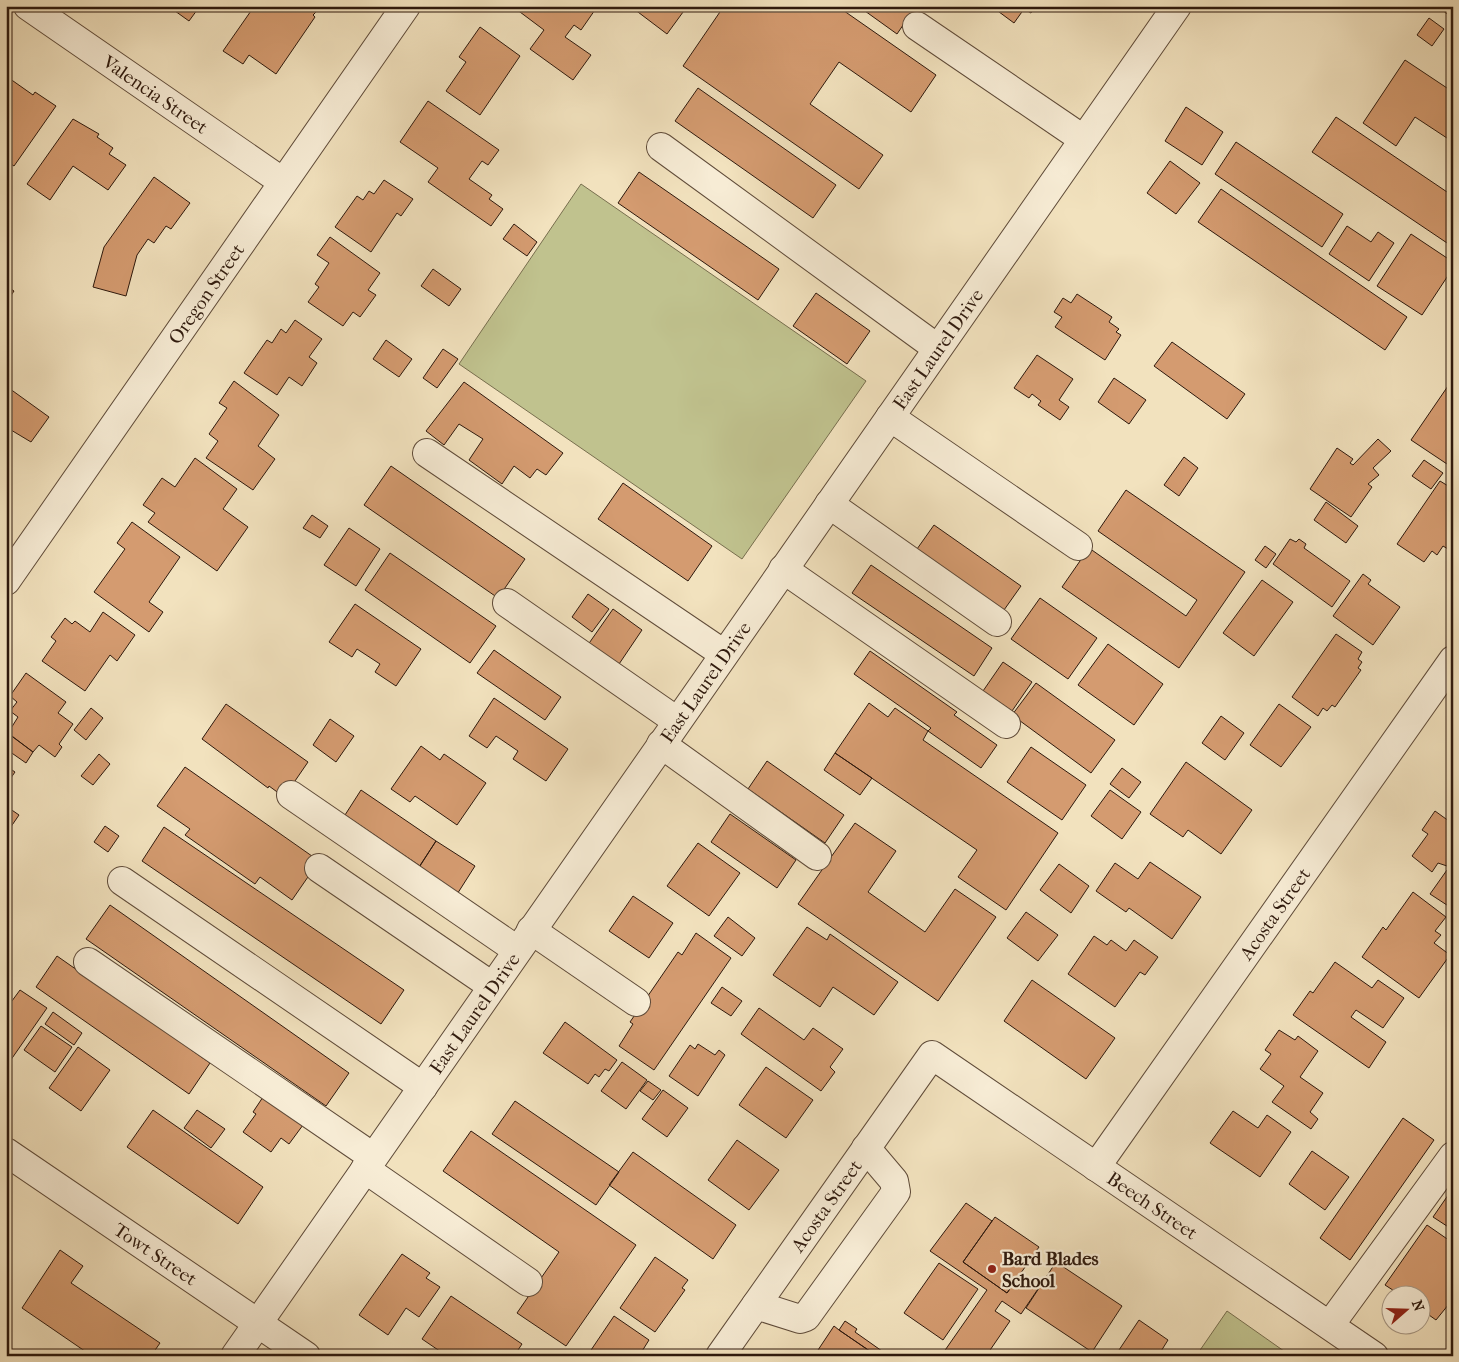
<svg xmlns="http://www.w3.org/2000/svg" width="1459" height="1362" viewBox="0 0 1459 1362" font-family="'IM FELL French Canon',serif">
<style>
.green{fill:#c0c28e;stroke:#776e4e}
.building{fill:#d49b70;stroke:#2e190d}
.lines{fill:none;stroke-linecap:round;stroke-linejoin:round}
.minor-casing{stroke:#5f4b39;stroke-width:30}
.minor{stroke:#f7ecd5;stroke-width:28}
.poi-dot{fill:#8f2418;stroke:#f7ecd5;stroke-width:2}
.labels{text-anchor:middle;stroke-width:4.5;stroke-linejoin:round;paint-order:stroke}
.street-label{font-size:19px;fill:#2e190d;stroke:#f7ecd5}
.poi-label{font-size:19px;font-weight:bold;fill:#2e190d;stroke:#f7ecd5;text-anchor:start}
</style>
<rect width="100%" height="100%" fill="#f2e2be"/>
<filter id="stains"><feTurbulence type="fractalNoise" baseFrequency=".004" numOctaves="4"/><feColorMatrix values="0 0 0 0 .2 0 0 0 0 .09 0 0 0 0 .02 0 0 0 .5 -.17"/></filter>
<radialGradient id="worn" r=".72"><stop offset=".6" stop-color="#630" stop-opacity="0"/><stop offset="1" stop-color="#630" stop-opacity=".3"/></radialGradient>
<path class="green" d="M581,184L866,381L742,559L459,364Z
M1227,1311L1291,1356H1196Z"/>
<path class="building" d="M168,6H200L189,21Z
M250,6H322L313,15L315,17L276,74L249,55L243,64L223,51L253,8Z
M512,6L597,7L581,30L574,25L565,37L591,55L573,80L530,49L544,30Z
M630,6H684L686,8L667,34Z
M724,6H837L936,75L911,112L839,62L810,104L883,155L859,189L683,66Z
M858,6H916L897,34Z
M991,6H1036L1031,13L1024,9L1014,23Z
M1437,6H1453V14L1451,17Z
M1429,18L1444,29L1432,46L1417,35Z
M480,27L520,56L480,115L446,91L466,62L459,57Z
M1405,60L1453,92V142L1415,117L1396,146L1363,123Z
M6,76L33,95L35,92L56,106L14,166L6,161Z
M698,88L836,185L813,218L675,121Z
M428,101L499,150L488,165L482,161L469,179L492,195L489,199L503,209L491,226L428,182L438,168L400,142Z
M1186,107L1223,132L1202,165L1165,141Z
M1336,117L1453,196V247L1312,152Z
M73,119L99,134L97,137L113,148L109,154L126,165L108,190L73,166L50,200L27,184Z
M1236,142L1343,214L1322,247L1215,174Z
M1170,161L1200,183L1176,214L1147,193Z
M639,172L779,269L758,300L618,203Z
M154,177L190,203L171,229L166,226L154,243L148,239L137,255L126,296L93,287L104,247Z
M384,180L413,199L401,216L397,213L371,252L335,227L357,196L363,200L369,191L374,194Z
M1221,189L1407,317L1385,350L1198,222Z
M514,224L537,242L527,256L503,239Z
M1347,226L1371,242L1378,232L1394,243L1369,281L1329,254Z
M1411,234L1453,262V268L1422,315L1377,286Z
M330,237L380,273L368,290L376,295L360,317L353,312L343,326L308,302L319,287L315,284L329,263L317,255Z
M433,269L461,289L449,306L421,286Z
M6,286L14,291L6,303Z
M816,293L870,331L847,364L793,326Z
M1077,294L1112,317L1109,322L1119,329L1116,332L1121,335L1105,360L1055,327L1062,317L1054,312L1063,298L1071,303Z
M295,320L322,339L309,357L317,363L302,386L289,377L277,395L244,373L267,340L272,343L281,329L286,333Z
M386,340L412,359L399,377L373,359Z
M1172,342L1245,394L1227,419L1154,366Z
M443,349L458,359L437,388L423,378Z
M1037,355L1073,379L1059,400L1069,407L1060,420L1038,405L1041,401L1032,394L1029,398L1014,388Z
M1114,378L1146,400L1129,424L1098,402Z
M234,381L279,415L258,446L275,459L253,490L206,458L218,441L209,434L227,408L219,403Z
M464,382L563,453L546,475L537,469L530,478L514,466L502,484L469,460L483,439L459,424L444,445L426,431Z
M6,386L49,417L31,442L6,427Z
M1448,386L1453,389V468L1411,440Z
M1378,439L1391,451L1373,468L1379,475L1368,484L1372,487L1351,517L1310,489L1337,448L1353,459L1350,463L1353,465Z
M1184,457L1198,468L1179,496L1164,485Z
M195,458L237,489L223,509L248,527L217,571L148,522L155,513L143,505L162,478L175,487Z
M1424,460L1443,473L1431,489L1412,476Z
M391,466L525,559L498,598L364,505Z
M1440,481L1453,489V541L1448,549L1443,546L1437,555L1432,551L1424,562L1397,544Z
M623,483L712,546L688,581L598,519Z
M1126,490L1245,572L1179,668L1062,587L1089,548L1186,616L1197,600L1098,531Z
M1326,502L1358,526L1346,543L1314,520Z
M312,515L328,526L320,538L303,528Z
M132,522L180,557L149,602L163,612L149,632L94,592L125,549L117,543Z
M934,525L1021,586L1004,610L917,549Z
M349,528L380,549L356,586L324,565Z
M1290,539L1296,542L1299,539L1306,544L1304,548L1350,581L1332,607L1273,564Z
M1265,546L1276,554L1266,568L1255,560Z
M390,553L496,626L470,663L365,590Z
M871,565L992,648L974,676L852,593Z
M1363,574L1371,580L1368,584L1400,607L1373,645L1333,616Z
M1262,580L1293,602L1254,656L1223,633Z
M588,594L609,609L592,632L572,617Z
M1040,598L1097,638L1068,679L1011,639Z
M355,604L421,649L396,686L375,672L380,664L357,649L352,657L329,642Z
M613,609L642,630L615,670L585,649Z
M103,612L135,635L117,661L110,655L85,691L42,661L56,641L51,637L65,618L72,624L75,621L90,632Z
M1336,634L1362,652L1358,659L1362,662L1358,668L1361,670L1335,707L1332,705L1327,711L1323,708L1318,716L1292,697Z
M1108,644L1163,684L1134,725L1078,685Z
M494,650L561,697L545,720L477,673Z
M870,651L957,712L954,715L997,745L981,768L928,731L931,728L854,674Z
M1003,662L1032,682L1012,711L983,691Z
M26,673L66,702L58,713L73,724L59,744L62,747L55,757L39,745L33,752L8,733L18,717L10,711L17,702L10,696Z
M1036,683L1115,740L1091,773L1012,715Z
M494,698L568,749L546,781L513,759L518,751L496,736L487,748L469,736Z
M869,703L888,717L895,708L928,731L923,740L1058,833L1006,910L958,877L977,850L835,753Z
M226,704L308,762L284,797L269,786L268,788L202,739Z
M1279,704L1311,727L1281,767L1250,745Z
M91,708L103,718L86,740L74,730Z
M1221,716L1244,733L1225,760L1202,743Z
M330,719L354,736L336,762L313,745Z
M6,732L33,752L26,763L6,749Z
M421,746L440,760L444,754L486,783L457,825L415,796L410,802L391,789Z
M1031,747L1086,785L1062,820L1007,782Z
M835,753L872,778L860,795L824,770Z
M99,754L110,764L93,785L81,776Z
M767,761L844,815L825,843L748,789Z
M1186,762L1252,810L1221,854L1188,830L1183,837L1150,814Z
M6,766L15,772L6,785Z
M185,767L319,861L292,900L260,877L255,884L185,835L190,829L157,806Z
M1122,768L1141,782L1129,798L1110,784Z
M361,790L436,841L420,866L345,815Z
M1110,790L1141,812L1122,839L1091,816Z
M6,806L19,815L6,834Z
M1435,811L1453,824V868L1438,863L1432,872L1412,856L1428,834L1422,830Z
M730,814L796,860L777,888L711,842Z
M855,823L896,851L868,892L925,932L955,889L996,917L938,1001L798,904Z
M105,826L119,836L108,852L94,842Z
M164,827L404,990L381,1024L142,861Z
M436,841L475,866L454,899L415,873Z
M698,843L740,873L709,916L667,886Z
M1150,862L1201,897L1172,939L1129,908L1126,912L1096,891L1115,863L1138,879Z
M1059,864L1089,886L1071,913L1040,890Z
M1447,870L1453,874V909L1430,894Z
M1413,892L1446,917L1435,931L1441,935L1434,943L1450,955L1419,998L1362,957L1383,927L1386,930Z
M633,896L673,923L649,958L609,931Z
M110,905L349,1073L326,1106L86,939Z
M1026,912L1058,935L1038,961L1007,938Z
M728,917L755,938L742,956L714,936Z
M807,927L827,940L830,934L898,982L874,1015L833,987L820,1007L773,975Z
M696,933L731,958L654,1070L619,1046L633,1024L630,1022L678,952L682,955Z
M1094,936L1107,945L1111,940L1126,951L1134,940L1158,957L1145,975L1140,972L1115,1007L1068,974Z
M57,956L77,970L78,968L191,1047L190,1049L210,1063L189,1094L36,987Z
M1335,962L1372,988L1378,980L1404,998L1383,1028L1356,1010L1351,1017L1386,1042L1369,1068L1293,1015L1310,991L1313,993Z
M1032,980L1115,1038L1086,1079L1004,1021Z
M722,987L742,1001L731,1016L711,1003Z
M20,990L47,1008L8,1064L6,1063V1009Z
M759,1008L804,1040L813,1028L843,1049L830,1067L835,1072L821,1091L741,1034Z
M53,1012L82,1033L74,1045L45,1024Z
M565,1022L617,1060L609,1071L605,1069L599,1077L595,1074L588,1084L543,1053Z
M41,1026L72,1047L55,1072L24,1050Z
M1279,1030L1295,1040L1298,1036L1318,1051L1300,1077L1323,1093L1310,1112L1318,1119L1311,1129L1272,1102L1284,1086L1260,1069L1271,1054L1265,1050Z
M698,1044L715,1055L719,1050L725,1055L698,1096L669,1076L690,1045L695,1049Z
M78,1047L110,1070L81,1111L49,1088Z
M622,1062L647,1080L626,1109L601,1091Z
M766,1067L813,1100L786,1138L739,1105Z
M648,1081L661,1090L653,1100L640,1091Z
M663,1090L688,1108L667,1137L642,1119Z
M263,1097L303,1125L289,1144L281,1138L271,1152L243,1132L256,1114L253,1112Z
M515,1101L619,1172L596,1205L492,1134Z
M153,1110L263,1187L238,1224L127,1147Z
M197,1110L225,1129L211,1148L184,1128Z
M1233,1111L1258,1128L1267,1115L1291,1132L1260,1177L1210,1143Z
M1403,1118L1434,1140L1350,1260L1320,1238Z
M471,1131L636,1245L566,1346L517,1313L559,1252L443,1171Z
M737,1140L779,1170L749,1210L708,1180Z
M1312,1151L1349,1177L1325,1210L1289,1184Z
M633,1152L736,1225L713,1259L609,1185Z
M1453,1188V1230L1433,1217Z
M966,1203L992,1221L963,1262L1007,1293L1021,1273L1040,1286L1021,1314L1002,1301L995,1311L1010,1321L986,1356H941L987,1290L930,1251Z
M995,1217L1039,1247L1007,1293L963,1262Z
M1427,1225L1453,1243V1299L1436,1320L1422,1310V1294H1399L1385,1285Z
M60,1250L83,1266L71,1283L160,1343L151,1356H92L22,1308Z
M402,1254L430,1273L426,1278L440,1287L419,1317L406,1308L388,1335L359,1315Z
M655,1257L688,1280L682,1288L685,1290L655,1332L620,1308Z
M1056,1262L1122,1306L1092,1352L1026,1308Z
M939,1263L978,1289L943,1340L904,1313Z
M451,1296L522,1344L514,1356H447L422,1339Z
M614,1316L649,1340L639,1356H587Z
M1139,1320L1168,1340L1158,1356H1115Z
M845,1321L857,1329L855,1332L889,1356H877L839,1330Z
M834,1326L839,1330L877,1356H814Z"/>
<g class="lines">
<defs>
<g id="minor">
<path id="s1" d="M28,6L283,182"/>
<path d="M917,26L1083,139"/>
<path d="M661,147L937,348"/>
<path d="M890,417L1078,546"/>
<path d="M427,453L724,654"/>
<path d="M829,504L997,622"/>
<path d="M783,569L1006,724"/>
<path id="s2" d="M6,581L406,6"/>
<path d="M507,603L677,721"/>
<path d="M661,744L817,856"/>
<path d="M291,795L517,950"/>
<path d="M319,868L492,986"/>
<path d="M122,881L423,1087"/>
<path d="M531,930L636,1002"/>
<path d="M88,962L373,1157"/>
<path id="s3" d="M6,1152L306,1356"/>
<path id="s4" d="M1096,1167L1453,660"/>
<path d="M365,1169L528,1282"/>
<path d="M756,1305L800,1319L806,1317L896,1192L894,1181L866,1148"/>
<path d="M1330,1325L1453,1156"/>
<path id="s5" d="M235,1356L1177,6"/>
<path id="s6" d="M720,1356L932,1055L1374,1356"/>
</g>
</defs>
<use href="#minor" class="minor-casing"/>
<use href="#minor" class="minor"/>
</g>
<circle class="poi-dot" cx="992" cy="1269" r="5"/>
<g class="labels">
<g class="street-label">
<text dy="7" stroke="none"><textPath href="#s1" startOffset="155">Valencia Street</textPath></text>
<text dy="7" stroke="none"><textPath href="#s2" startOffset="350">Oregon Street</textPath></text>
<text dy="7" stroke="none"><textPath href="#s5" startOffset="1228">East Laurel Drive</textPath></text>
<text dy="7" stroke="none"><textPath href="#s5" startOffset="822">East Laurel Drive</textPath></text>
<text dy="7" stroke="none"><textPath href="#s4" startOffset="310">Acosta Street</textPath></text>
<text dy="7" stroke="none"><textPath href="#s5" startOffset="418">East Laurel Drive</textPath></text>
<text dy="7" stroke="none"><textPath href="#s6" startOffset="635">Beech Street</textPath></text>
<text dy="7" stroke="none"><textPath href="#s6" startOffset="184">Acosta Street</textPath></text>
<text dy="7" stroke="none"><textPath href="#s3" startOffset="181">Towt Street</textPath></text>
</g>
<g class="poi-label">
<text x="1002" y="1265">Bard Blades<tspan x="1002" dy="22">School</tspan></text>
</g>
</g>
<rect width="1459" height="1362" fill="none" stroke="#f2e2be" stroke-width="25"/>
<rect x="8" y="8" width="1444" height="1347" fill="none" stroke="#2e190d" stroke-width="2.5"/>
<rect x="12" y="12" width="1434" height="1337" fill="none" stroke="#2e190d"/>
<g transform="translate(1406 1310) rotate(70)"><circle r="24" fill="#f7ecd5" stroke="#a79885"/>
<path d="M0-4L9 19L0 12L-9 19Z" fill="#8f2418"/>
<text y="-8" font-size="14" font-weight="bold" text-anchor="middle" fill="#2e190d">N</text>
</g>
<rect width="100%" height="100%" filter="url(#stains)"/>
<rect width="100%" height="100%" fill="url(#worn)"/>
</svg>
